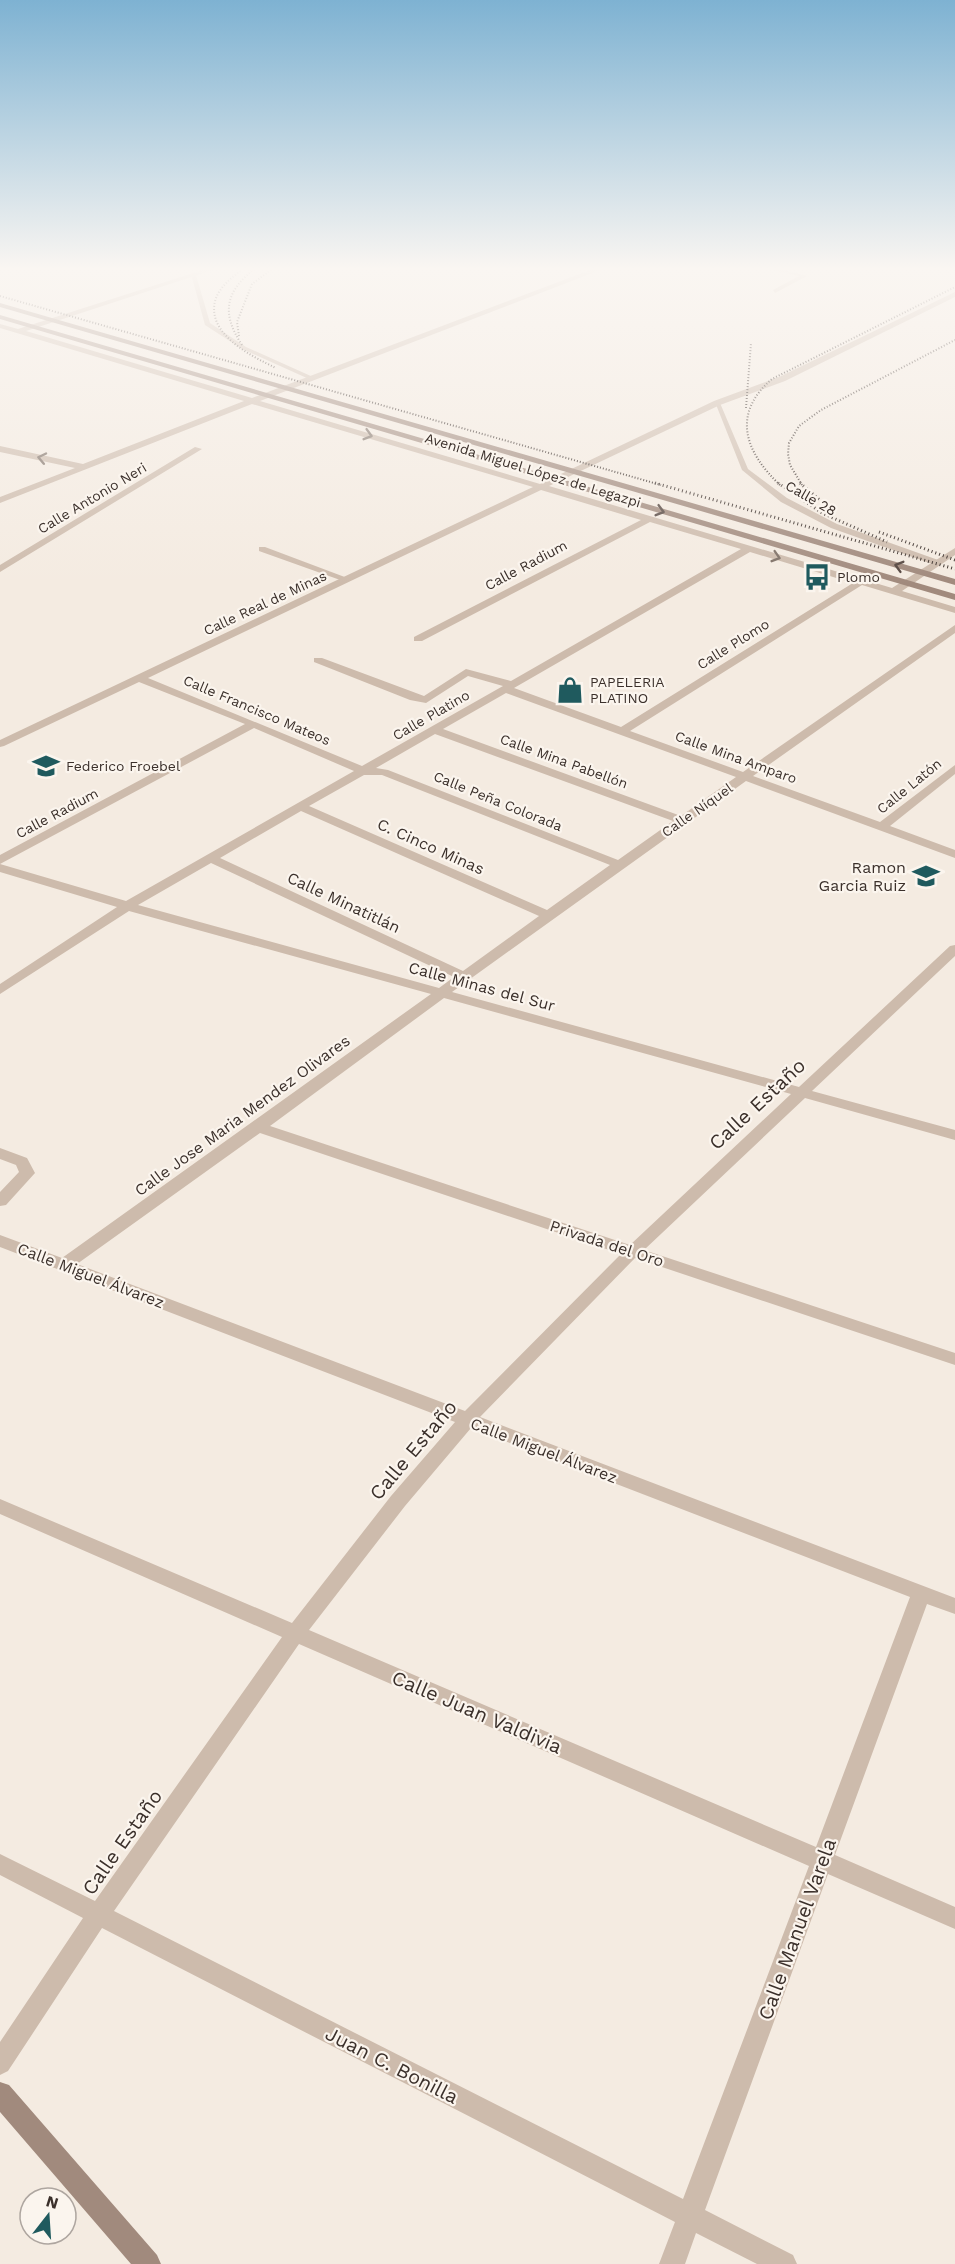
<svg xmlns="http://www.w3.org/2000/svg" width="955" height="2264" viewBox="0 0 955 2264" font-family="'Work Sans',sans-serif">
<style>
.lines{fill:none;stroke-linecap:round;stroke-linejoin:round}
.lane{fill:#cdbbac;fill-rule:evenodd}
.street{fill:#cdbbac;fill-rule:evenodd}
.secondary{fill:#a18a7d;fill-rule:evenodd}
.rail-far1{stroke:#3b302b;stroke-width:2;stroke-dasharray:1 2;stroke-linecap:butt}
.rail{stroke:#3b302b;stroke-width:3;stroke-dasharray:1 3;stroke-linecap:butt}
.oneway{stroke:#7d6f65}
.oneway2{stroke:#544640}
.labels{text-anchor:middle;stroke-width:4.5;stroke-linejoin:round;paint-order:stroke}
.far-street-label{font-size:14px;fill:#3b302b;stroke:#fbf5ee}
.far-poi-label{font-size:14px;fill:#3b302b;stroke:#fbf5ee;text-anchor:start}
.street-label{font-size:16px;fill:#3b302b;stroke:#fbf5ee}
.poi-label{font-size:16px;fill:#3b302b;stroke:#fbf5ee;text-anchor:end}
.near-street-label{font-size:20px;fill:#3b302b;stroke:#fbf5ee}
</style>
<rect width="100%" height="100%" fill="#f4ebe1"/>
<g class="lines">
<path class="lane" d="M761,267H772L807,276L775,293L773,290L799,276Z
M191,274L196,275L210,323L246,347L313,377V379H309L242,349L205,325Z
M715,402L720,403L748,469L787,498L837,524L941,561V565H935L831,528L781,502L742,470Z
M259,547H265L350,579L343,581L259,551Z"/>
<path class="street" d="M212,267H222L26,331L252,398L598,267H608L260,401L540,484L714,401L779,377L955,292V297L785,381L720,405L549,486L892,588L955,548V555L902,591L955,607V613L862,585L630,731L743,772L955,625V633L753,776L880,822L955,765V774L890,826L955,850V858L746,781L452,992L799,1087L950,946L955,945V956L812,1091L955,1130V1140L805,1098L644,1250L955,1353V1365L635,1258L480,1417L955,1598V1614L927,1604L835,1855L955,1907V1929L828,1874L705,2210L793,2255L797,2264H757L696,2233L685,2264H659L675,2222L102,1928L8,2071L0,2075V2042L83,1918L0,1875V1854L95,1901L282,1637L0,1514V1499L292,1623L391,1496L455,1422L0,1247V1235L62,1258L431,994L129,911L0,994V984L117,907L0,872V864L126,901L354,771L254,728L0,864V855L245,724L139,682L4,746L0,747V740L533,487L252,404L0,503V497L75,468L0,452V446L83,464L244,401L0,328V324L18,329ZM541,490L641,520L414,637V641H422L650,522L741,549L511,681L466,669L424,696L322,658H314V662L410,700L426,703L468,676L503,686L362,766L148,678ZM750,552L853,583L621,727L514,688ZM506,693L736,777L681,816L443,729ZM435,734L673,821L618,860L388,770L376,768ZM364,775H382L610,865L547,910L309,806ZM301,811L539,916L463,971L220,858ZM211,863L454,977L439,988L138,905ZM444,998L791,1094L630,1245L270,1126ZM260,1133L621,1254L465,1411L77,1264ZM471,1428L910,1597L816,1847L309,1630L405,1506ZM299,1644L809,1866L683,2199L114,1911Z
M195,447L202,449L0,572V565Z
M0,1148L27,1158L35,1173L6,1205L0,1206V1192L19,1172L16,1165L0,1159Z"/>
<path class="secondary" d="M0,303L955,579V585L0,307Z
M0,315L955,594V600L0,319Z
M0,2082L9,2085L157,2255L161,2264H131L0,2112Z"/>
<path class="rail-far1" d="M245,267C234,276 221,285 216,298C204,333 251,356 276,368
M0,296L661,485
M239,336L237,322L252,284L275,267
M242,345C220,312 226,290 257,267
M746,408L751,343
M780,485C745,452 731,414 772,379L955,287
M802,485L790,465L788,454L789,443L799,426L821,410L955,340"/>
<path class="rail" d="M655,483L955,569
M778,483L822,513L887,542
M800,483L828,507
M879,532L955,560"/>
</g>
<defs><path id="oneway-chevron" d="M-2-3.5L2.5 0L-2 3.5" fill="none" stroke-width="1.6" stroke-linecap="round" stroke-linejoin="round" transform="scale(1.5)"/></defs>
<g class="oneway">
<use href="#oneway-chevron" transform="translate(368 435) rotate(16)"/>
<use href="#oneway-chevron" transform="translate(42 458) rotate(-168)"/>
<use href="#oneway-chevron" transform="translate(776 557) rotate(17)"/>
</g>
<g class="oneway2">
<use href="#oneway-chevron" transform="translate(660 511) rotate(16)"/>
<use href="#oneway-chevron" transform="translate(899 566) rotate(-164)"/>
</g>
<linearGradient id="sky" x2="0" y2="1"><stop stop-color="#7eb2d2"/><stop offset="0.46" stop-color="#faf6f2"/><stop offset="1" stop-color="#faf6f2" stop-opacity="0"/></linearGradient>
<rect width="955" height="584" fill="url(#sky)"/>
<defs>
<symbol id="bus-bare" viewBox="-9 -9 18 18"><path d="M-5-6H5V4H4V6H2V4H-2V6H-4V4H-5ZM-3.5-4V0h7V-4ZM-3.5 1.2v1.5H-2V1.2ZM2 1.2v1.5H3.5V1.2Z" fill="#1f5a5e" stroke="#fbf5ee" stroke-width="2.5" paint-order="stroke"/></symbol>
<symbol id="shop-bare" viewBox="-9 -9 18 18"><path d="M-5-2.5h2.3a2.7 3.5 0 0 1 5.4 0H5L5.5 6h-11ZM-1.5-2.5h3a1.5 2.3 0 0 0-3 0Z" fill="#1f5a5e" stroke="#fbf5ee" stroke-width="2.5" paint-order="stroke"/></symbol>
<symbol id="school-bare" viewBox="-9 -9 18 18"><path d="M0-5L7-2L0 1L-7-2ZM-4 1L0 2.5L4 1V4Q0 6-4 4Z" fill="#1f5a5e" stroke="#fbf5ee" stroke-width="2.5" paint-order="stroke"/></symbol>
</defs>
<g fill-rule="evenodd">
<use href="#bus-bare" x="798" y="558" width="38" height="38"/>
<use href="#shop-bare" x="551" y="671" width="38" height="38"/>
<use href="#school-bare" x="27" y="747" width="38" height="38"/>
<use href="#school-bare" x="907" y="857" width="38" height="38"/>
</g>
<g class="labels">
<g class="far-street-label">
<text transform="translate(533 470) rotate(17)" y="5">Avenida Miguel López de Legazpi</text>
<text transform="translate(92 498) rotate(-31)" y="5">Calle Antonio Neri</text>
<text transform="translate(811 498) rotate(30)" y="5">Calle 28</text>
<text transform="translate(526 565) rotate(-28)" y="5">Calle Radium</text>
<text transform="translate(265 603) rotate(-25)" y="5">Calle Real de Minas</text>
<text transform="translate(733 644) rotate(-32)" y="5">Calle Plomo</text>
<text transform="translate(257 710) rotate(23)" y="5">Calle Francisco Mateos</text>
<text transform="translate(431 715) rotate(-30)" y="5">Calle Platino</text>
<text transform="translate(736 757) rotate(20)" y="5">Calle Mina Amparo</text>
<text transform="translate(564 761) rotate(20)" y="5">Calle Mina Pabellón</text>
<text transform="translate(909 786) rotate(-39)" y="5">Calle Latón</text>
<text transform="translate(498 801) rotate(22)" y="5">Calle Peña Colorada</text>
<text transform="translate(697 810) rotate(-35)" y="5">Calle Níquel</text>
<text transform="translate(57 813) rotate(-28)" y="5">Calle Radium</text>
</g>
<g class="far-poi-label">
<text x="837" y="582">Plomo</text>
<text x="590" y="687">PAPELERIA<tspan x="590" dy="16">PLATINO</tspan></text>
<text x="66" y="771">Federico Froebel</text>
</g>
<g class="street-label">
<text transform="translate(431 846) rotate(24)" y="6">C. Cinco Minas</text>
<text transform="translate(344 902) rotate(25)" y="6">Calle Minatitlán</text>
<text transform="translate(482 986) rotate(15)" y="6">Calle Minas del Sur</text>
<text transform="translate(242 1115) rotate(-36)" y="6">Calle Jose Maria Mendez Olivares</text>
<text transform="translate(607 1243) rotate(18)" y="6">Privada del Oro</text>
<text transform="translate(91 1275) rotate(21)" y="6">Calle Miguel Álvarez</text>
<text transform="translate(544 1450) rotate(21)" y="6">Calle Miguel Álvarez</text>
</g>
<g class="poi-label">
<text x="906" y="873">Ramon<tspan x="906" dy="18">Garcia Ruiz</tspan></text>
</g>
<g class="near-street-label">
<text transform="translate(757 1104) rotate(-43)" y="7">Calle Estaño</text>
<text transform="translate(413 1450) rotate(-50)" y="7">Calle Estaño</text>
<text transform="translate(477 1712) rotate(23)" y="7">Calle Juan Valdivia</text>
<text transform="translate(122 1842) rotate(-55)" y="7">Calle Estaño</text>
<text transform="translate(797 1929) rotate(-70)" y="7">Calle Manuel Varela</text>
<text transform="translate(392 2065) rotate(27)" y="7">Juan C. Bonilla</text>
</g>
</g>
<g transform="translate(48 2216) rotate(17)"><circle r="28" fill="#fbf5ee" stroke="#aea6a0" stroke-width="1.5"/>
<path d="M0-4.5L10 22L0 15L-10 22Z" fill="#1f5a5e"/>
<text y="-9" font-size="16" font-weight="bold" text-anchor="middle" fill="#3b302b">N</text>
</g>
</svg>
